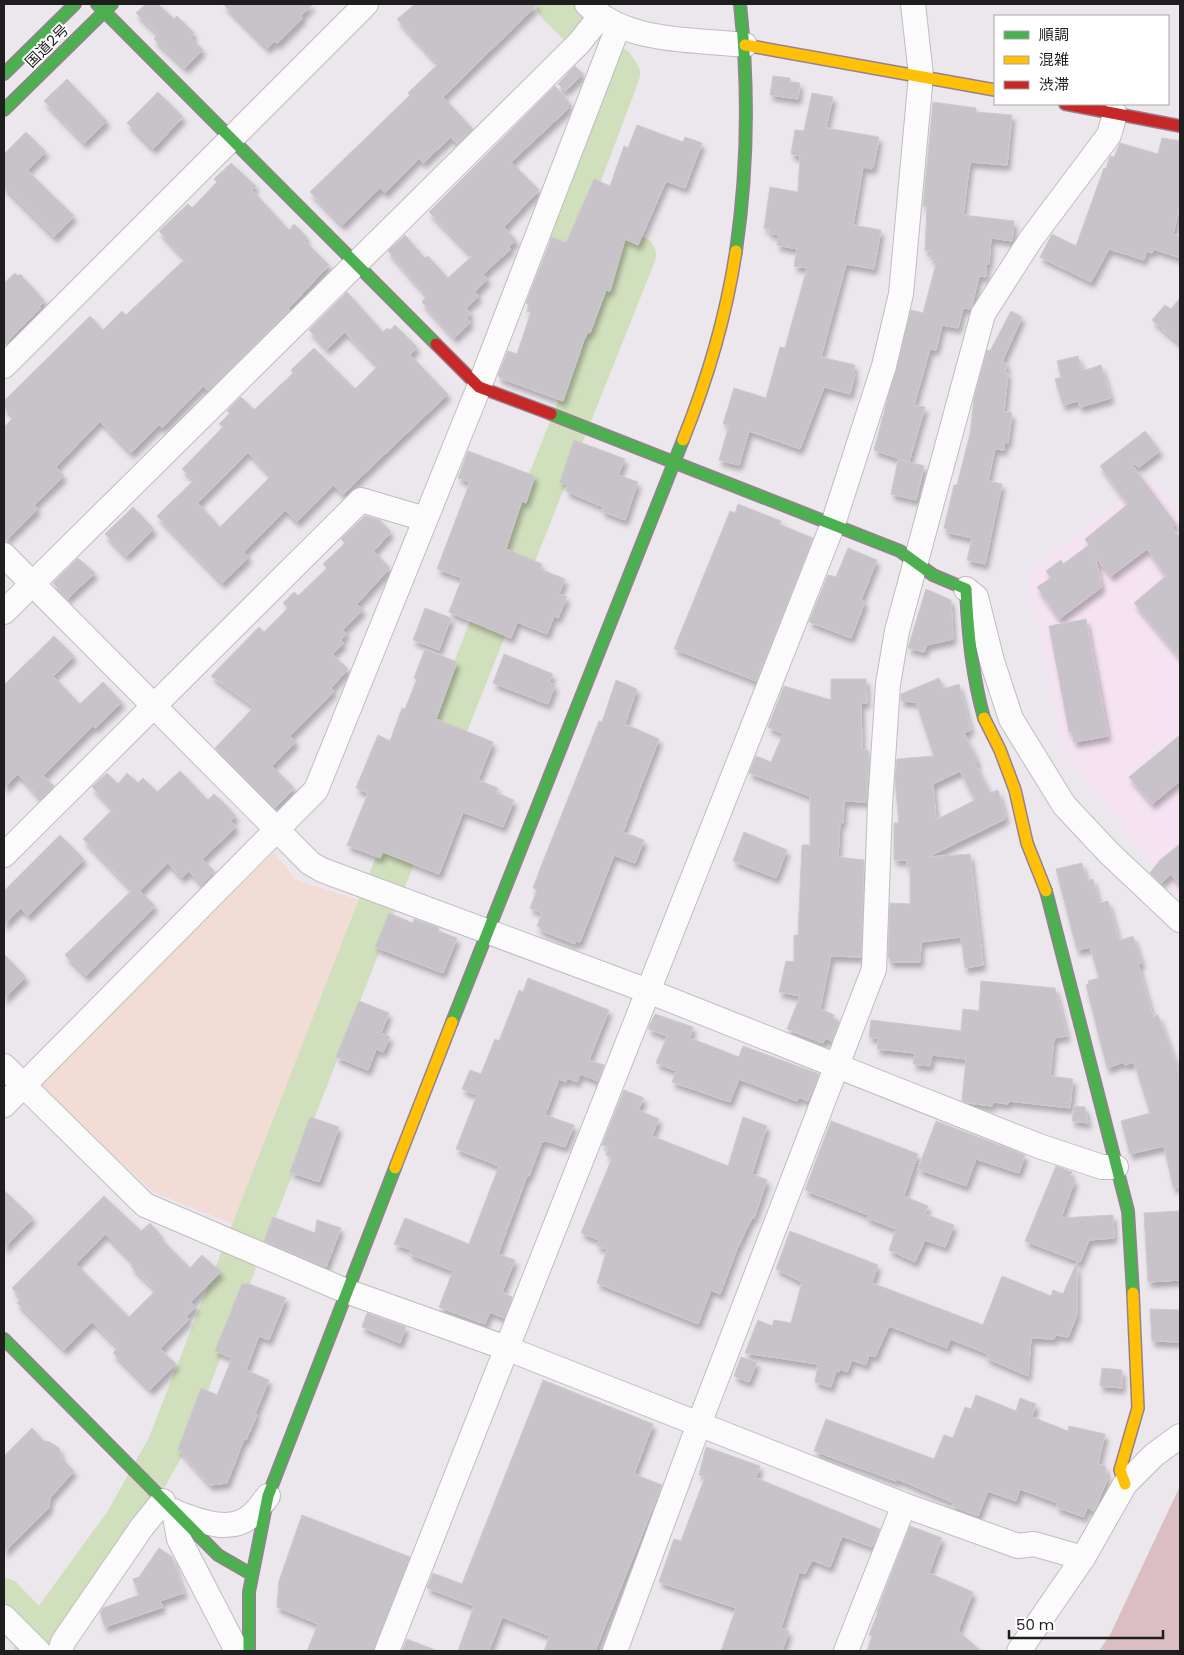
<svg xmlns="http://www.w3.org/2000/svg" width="1184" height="1655" viewBox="0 0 1184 1655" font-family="Poppins,'Noto Sans JP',sans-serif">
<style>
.education{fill:#f6e3f2}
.forest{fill:#dabec3}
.park{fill:#f2dcd6}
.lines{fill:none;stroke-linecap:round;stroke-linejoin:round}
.river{stroke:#d0dfbc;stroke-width:38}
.building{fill:#c7c3c8;stroke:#cec9d0;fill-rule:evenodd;filter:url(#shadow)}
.street-casing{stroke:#bfbdc0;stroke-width:26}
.fast-casing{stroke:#968090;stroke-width:14}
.slow-casing{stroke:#968090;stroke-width:14}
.jam-casing{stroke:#968090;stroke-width:14}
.street{stroke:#fcfbfc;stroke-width:24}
.fast{stroke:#4caf50;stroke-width:11}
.slow{stroke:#ffc107;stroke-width:11}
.jam{stroke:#c62828;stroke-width:11}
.labels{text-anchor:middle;stroke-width:4;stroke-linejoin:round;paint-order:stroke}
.street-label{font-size:15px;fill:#1e1e1e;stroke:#fff}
</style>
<defs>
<filter id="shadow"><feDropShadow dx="3" dy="5.5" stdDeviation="2.5" flood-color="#0004"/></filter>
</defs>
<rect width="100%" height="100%" fill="#ece7ed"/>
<path class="education" d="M1150,477L1180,514V899L1067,755L1027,575Z"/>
<path class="forest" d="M1180,1486V1651H1099L1110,1635Z"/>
<path class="park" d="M274,852L296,880L368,903L240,1227L153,1192L39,1086Z"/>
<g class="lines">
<path class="river" d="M555,4L580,29
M4,1597L41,1635
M33,1651L41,1635L124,1521L166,1446L376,908L637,255L563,228L621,74L615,65"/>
</g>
<path class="building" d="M146,4H158L174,19L177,16L194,33L191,38L203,50L185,68L154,39L158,34L136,13Z
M223,4H313L301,16L303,18L277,44L275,41L267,48Z
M415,4H538L443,97L473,129L457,144L451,137L423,163L419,158L385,193L380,188L342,225L310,192L410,95L408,93L438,64L397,19Z
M575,66L583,74L565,91L558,84Z
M773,76L790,78V82L800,83L798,99L770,95Z
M67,79L107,121L84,143L44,101Z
M555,86L570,103L567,106L569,108L511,162L539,190L504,227L516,240L509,247L511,249L483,274L488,279L475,292L479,296L466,308L471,314L467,318L471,322L454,338L422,302L427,296L388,251L405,235L425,258L428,256L448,278L472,256L429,212Z
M158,92L183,117L153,149L127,123Z
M812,93L833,97L826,128L879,137L874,165L872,169L863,167L853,225L881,230L874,269L846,264L821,357L855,365L853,374H855L850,394L824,387L800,449L749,431L739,465L719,460L729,425L723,424L734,388L766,398L780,347L785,348L807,268L794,266L797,249L777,245L779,235L769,233V229L764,228L770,187L798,192L800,156L791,154L795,130L804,131Z
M933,102L976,108V112L1012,115L1007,165L970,162L963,215L1014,221L1012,241L991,238L989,264H986V277L979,276L972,305L970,309L963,308L958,328L942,325L936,350L930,349L914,405L925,407L909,462L924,466L916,500L891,494L898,460L909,462L874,450L911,310L923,313L937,260H931V251H925L927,206H923Z
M637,125L683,142L685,137L702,143L685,188L666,181L638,245L625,239L610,291L606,290L590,333L588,332L584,340L563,401L500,378L498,375L508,351L517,354L531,312L527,311L529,304L526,303L552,237L566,243L594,179L610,186L624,146L628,148Z
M26,132L46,152L27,170L74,216L54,237L4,187V154Z
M1162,138L1180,141V206L1173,234L1180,236V258L1154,249L1152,253L1147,251L1144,260L1109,249L1091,282L1040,257L1052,234L1076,246L1104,168L1106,169L1110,156L1114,157L1120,143L1158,154Z
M231,163L256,186L252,190L289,230L294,224L307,237L304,240L329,265L288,309L290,310L208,391L203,386L162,428L159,425L131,453L100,421L56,467L64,476L34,505L38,509L4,542V427L14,417L4,407V401L90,316L103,330L122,311L126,315L185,259L159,231L188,204L192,208L217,182L214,179Z
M15,273L18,276L20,274L45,301L39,306L41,308L4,345V283Z
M347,292L383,332L387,328L390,330L395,325L417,347L410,355L448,394L343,494L333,485L297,522L285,510L244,552L249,557L222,583L157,516L194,480L182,469L223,427L219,424L230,413L227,411L241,397L254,410L293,373L291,370L314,348L355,389L378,366L345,332L327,349L309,330ZM248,452L271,476L220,527L198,503Z
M1180,298V344L1152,320L1165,305L1171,309Z
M1011,311L1022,317L1002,362L1007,363L1005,373H1008L1004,412L1012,413L1008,443L1004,442V450L995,449L988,481L1002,484L985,564L967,560L972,538L946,532L947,529L944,528L954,485H957L970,434L974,398L987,350L990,351Z
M1078,356L1082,371L1101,365L1111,398L1080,407L1078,401L1063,405L1055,379L1061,377L1057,361Z
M1145,431L1160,451L1139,467L1130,462L1176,524L1172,527L1180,538V658L1134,603L1166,576L1147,549L1111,576L1095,557L1102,587L1059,619L1037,587L1051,578L1046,571L1061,560L1063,564L1089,545L1085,539L1128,504L1100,466Z
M574,440L625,459L618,475L638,482L625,520L602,511L603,507L566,491L568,485L560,482Z
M468,451L535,476L526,503L522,501L506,549L542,564L540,569L565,579L559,594L567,597L558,618L554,616L547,634L517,622L511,638L449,612L462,578L437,569L470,482L458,478Z
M738,504L781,521L779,524L813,538L756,681L674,649L730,511L735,513Z
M133,507L154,529L126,556L105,534Z
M365,516L380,520L391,532L374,551L390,568L357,604L363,610L343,630L347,634L340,640L344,643L332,654L348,669L331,688L334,691L290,736L296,742L272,766L294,788L275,808L215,748L254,707L211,676L259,627L264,632L288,608L283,603L294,592L298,596L327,568L323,564L345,543L341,539Z
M848,548L877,560L861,600L865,602L851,638L809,622L828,575L836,577Z
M78,558L95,573L67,599L53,583Z
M926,589L951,600L953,639L927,645L924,652L908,648Z
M425,608L451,618L439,650L413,640Z
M1086,619L1108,736L1074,742L1072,732H1069L1049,626Z
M54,636L74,656L53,676L80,704L103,682L122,702L95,728L93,726L43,776L54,786L41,799L18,774L4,788V685Z
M425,649L457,662L436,719L493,742L478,780L498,788L496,793L514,800L503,827L463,812L439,874L383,852L380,858L347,845L368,793L356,788L378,735L390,741L402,708L405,709L417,679L414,678Z
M504,654L553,674L549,682L555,685L548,704L493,683Z
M939,678L944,689L959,684L971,730L964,733L978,762L975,763L990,793L998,790L1005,815V819L928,857L970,854L983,965L965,968L961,937L921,942L920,962H890V958H888L890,903L910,904V866L907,868V860H894V823H899L895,780L897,759L934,756L916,702L901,701V694ZM960,771L975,800L936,820L933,784Z
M831,679H866L867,703H861L862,750H868L869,761L866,802L844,801L843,823L840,822L838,857L864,860L861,957L831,956L820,1009L834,1015L833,1018L839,1021L832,1041L825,1038L823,1043L787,1029L800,996L779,992L786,961L794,962V935H798L802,845H810V796L749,773L756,756L771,762L783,734L768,727L784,686L831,700Z
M616,680L637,689L625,724L659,739L623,832L644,840L635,863L614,855L580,942L576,941L575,944L540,930L541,928L537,926L542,913L530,908L537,890L533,888L540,869L599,721L602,722Z
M1180,735V781L1152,804L1129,777Z
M180,771L208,800L214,794L224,803L236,816L231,821L236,827L202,859L215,872L202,885L189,871L182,878L168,863L140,891L155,906L86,976L65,955L132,890L83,839L113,809L92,787L107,773L118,784L127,773L138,783L143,778L157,792Z
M744,832L787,850L776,878L733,861Z
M60,835L84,859L28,916L21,908L4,925V891Z
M1180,844V885L1171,874L1161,883L1150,873L1160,860Z
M1082,863L1086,881L1093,879L1099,903L1108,901L1119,941L1133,936L1142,963L1138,964L1153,1017L1158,1015L1176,1063L1180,1080V1187H1173L1164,1146L1130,1154L1121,1121L1150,1113L1134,1062L1125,1065L1124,1062L1107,1068L1086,985L1089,984L1088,981L1099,978L1090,947L1077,950L1056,869Z
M389,913L413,923L414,919L439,928L438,931L457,938L443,973L375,947Z
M4,954L26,977L4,999Z
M528,978L609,1010L589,1060L604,1065L598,1081L580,1074L577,1082L567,1078L566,1082L559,1079L545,1115L574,1125L565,1147L546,1141L542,1142L529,1176H527L498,1254L515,1260L502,1292L512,1297L504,1318L490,1312L485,1324L439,1307L453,1271L409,1254L411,1250L394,1244L405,1218L469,1244L499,1166L456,1149L477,1095L462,1089L470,1070L481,1074L495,1039L499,1041L519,990L523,992Z
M981,981L1055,988L1067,1036L1054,1038L1050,1076L1073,1079L1070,1108L1009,1101L1008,1104L993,1102L992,1106L968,1103L962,1101L966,1059L932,1055L930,1066L913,1064L915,1053L877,1049L878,1038L869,1037L871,1020L961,1031L963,1009L979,1011Z
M359,1001L389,1013L381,1033L390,1037L383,1052L376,1049L368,1070L336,1057Z
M655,1014L693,1027L690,1038L739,1057L743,1046L819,1074L808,1101L798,1097L797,1101L739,1079L730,1102L672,1082L676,1071L656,1063L667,1036L648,1029Z
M624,1090L644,1098L638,1110L659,1119L652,1136L728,1166L743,1117L767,1126L752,1174L767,1180L760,1201L754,1218H752L737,1249L720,1294L711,1290L698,1324L597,1283L607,1249L597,1246L599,1240L581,1233L612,1158L606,1155L609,1147L602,1145Z
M1074,1106L1085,1107L1088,1123L1072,1121Z
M310,1117L339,1127L319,1182L290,1172Z
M831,1121L918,1154L904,1196L928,1206L925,1214L954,1225L945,1247L925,1240L915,1262L889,1250L896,1229L867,1218L868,1215L805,1190Z
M936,1121L1025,1155L1019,1173L976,1159L966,1186L918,1169Z
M1056,1166L1072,1172L1069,1178L1075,1180L1061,1218L1113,1215L1114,1238L1089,1240L1080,1262L1025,1241Z
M4,1190L33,1218L4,1248Z
M104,1196L141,1231L150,1223L161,1235L159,1237L190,1268L202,1255L221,1272L191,1302L196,1307L186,1316L189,1319L160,1349L176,1364L150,1390L113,1353L118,1347L92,1322L64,1350L17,1303L21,1298L12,1288ZM105,1234L134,1263L131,1266L156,1290L129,1317L76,1264Z
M1180,1211V1280L1148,1282L1144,1213Z
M273,1217L315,1233L317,1220L341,1228L326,1267L264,1241Z
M790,1231L878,1265L872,1283L983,1325L1002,1276L1051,1296L1053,1290L1063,1294L1077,1262V1315L1068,1337L1056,1335L1054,1339L1031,1338L1028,1376L986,1358L988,1354L950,1339L947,1348L889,1326L875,1357L869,1355L866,1365L852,1360L847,1372L840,1369L839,1372L836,1371L831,1387L815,1382L818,1364L745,1353L758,1320L772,1326L774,1320L791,1323L802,1282L776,1269Z
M242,1284H249L286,1298L269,1340L259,1336L246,1370L269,1380L255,1414L257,1415L246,1440L244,1439L227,1483L210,1485L178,1449L201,1388L217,1395L232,1358L215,1351Z
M1150,1309L1180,1310V1342L1152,1341Z
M367,1313L406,1327L400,1343L362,1327Z
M741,1357L757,1362L749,1382L734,1376Z
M1102,1368L1122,1370V1388L1100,1386Z
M543,1380L653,1424L634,1474L662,1485L595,1651H544L550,1636L502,1617L489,1651H458L474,1606L427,1588L433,1573L462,1584Z
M976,1395L1016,1411L1020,1398L1036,1404L1032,1417L1068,1431L1069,1426L1105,1434L1098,1464L1105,1466L1107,1480L1094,1511L1087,1507L1084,1517L1056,1507L1058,1503L1020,1489L1016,1501L988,1491L978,1516L952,1506L954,1503L897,1479L896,1481L814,1451L826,1419L934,1459L944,1435L953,1438L965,1407L971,1409Z
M32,1428L44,1441L50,1442L59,1448L62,1459L74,1471L50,1498L49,1508L4,1552V1456Z
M706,1447L760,1466L756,1478L880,1529L872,1547L842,1536L830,1567L812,1560L805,1574L799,1572L781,1628L789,1631L782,1651H721L736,1608L659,1582L674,1539L681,1541L705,1477L699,1475Z
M302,1515L410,1557L374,1651H307L318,1624L277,1607L279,1581Z
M910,1526L942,1538L929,1573L973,1592L958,1631L981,1651H867L872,1636L869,1635L878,1612L877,1611Z
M159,1548L172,1557L184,1593L160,1601L163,1607L105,1627L100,1612L103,1608L139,1595L133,1579L139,1577Z
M407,1639L435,1650V1651H402Z"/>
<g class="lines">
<defs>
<path id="street" d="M587,4C627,44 692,39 745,45
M4,366L366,4
M4,555L310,863L322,870L648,991L1039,1146L1102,1167H1116
M966,589L976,597L992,661L1011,719L1064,805L1109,853L1180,920
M4,612L579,43L600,17
M4,855L361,500L425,519
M4,1066L145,1205L346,1291L506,1348L904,1505L1018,1546L1034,1544L1083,1558L1125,1484L1154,1455L1180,1436
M4,1105L316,790L479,387L618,27
M174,1511L179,1539L237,1651
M175,1512C199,1521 232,1535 253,1514C259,1509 263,1502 268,1496
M4,1617L38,1651
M60,1651L63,1642L142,1527L163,1501
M387,1651L833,524L884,366L901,294L921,75L913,4
M615,1651L699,1424L874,969L880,805L888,684L897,631L983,314L1031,239L1109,135L1115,114
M846,1651L904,1505
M1019,1651L1083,1558"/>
<path id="fast" d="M97,4L436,344
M4,74L75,4
M4,110L112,4
M736,251C748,168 749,87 740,4
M551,414L900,551L933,575L966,589C968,634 972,675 984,718
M1046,891L1128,1211L1133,1293
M452,1022L683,440
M4,1339L218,1555L251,1574
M249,1651V1592L268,1496L395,1168"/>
<path id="slow" d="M745,45L995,90
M683,440C708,378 726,317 736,251
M984,718L1000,750L1015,790L1027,843L1046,891
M395,1168L452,1022
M1125,1484L1120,1470L1138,1408L1133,1293"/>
<path id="jam" d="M1065,104L1180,126
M436,344L479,387L551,414"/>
</defs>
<use href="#street" class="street-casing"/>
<use href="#fast" class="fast-casing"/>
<use href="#slow" class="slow-casing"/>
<use href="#jam" class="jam-casing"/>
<use href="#street" class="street"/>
<use href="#fast" class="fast"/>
<use href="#slow" class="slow"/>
<use href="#jam" class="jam"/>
</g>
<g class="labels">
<g class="street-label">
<text transform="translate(47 46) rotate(-45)" y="5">国道2号</text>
</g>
</g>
<rect width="1184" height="1655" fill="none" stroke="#1e1e1e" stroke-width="10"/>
<rect x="994" y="15" width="175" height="90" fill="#ffffff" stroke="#a5a5a5"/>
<rect x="1004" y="31" width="25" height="8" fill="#4caf50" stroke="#a5a5a5"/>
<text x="1039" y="40" font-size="15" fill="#1e1e1e">順調</text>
<rect x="1004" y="56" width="25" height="8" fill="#ffc107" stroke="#a5a5a5"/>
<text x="1039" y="65" font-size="15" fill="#1e1e1e">混雑</text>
<rect x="1004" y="81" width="25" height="8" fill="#c62828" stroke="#a5a5a5"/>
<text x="1039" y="90" font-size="15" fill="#1e1e1e">渋滞</text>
<path d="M1009 1630v8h154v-8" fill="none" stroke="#1e1e1e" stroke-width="2.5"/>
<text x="1016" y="1630" font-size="15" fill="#1e1e1e" stroke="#ffffff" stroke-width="4" paint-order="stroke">50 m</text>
</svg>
